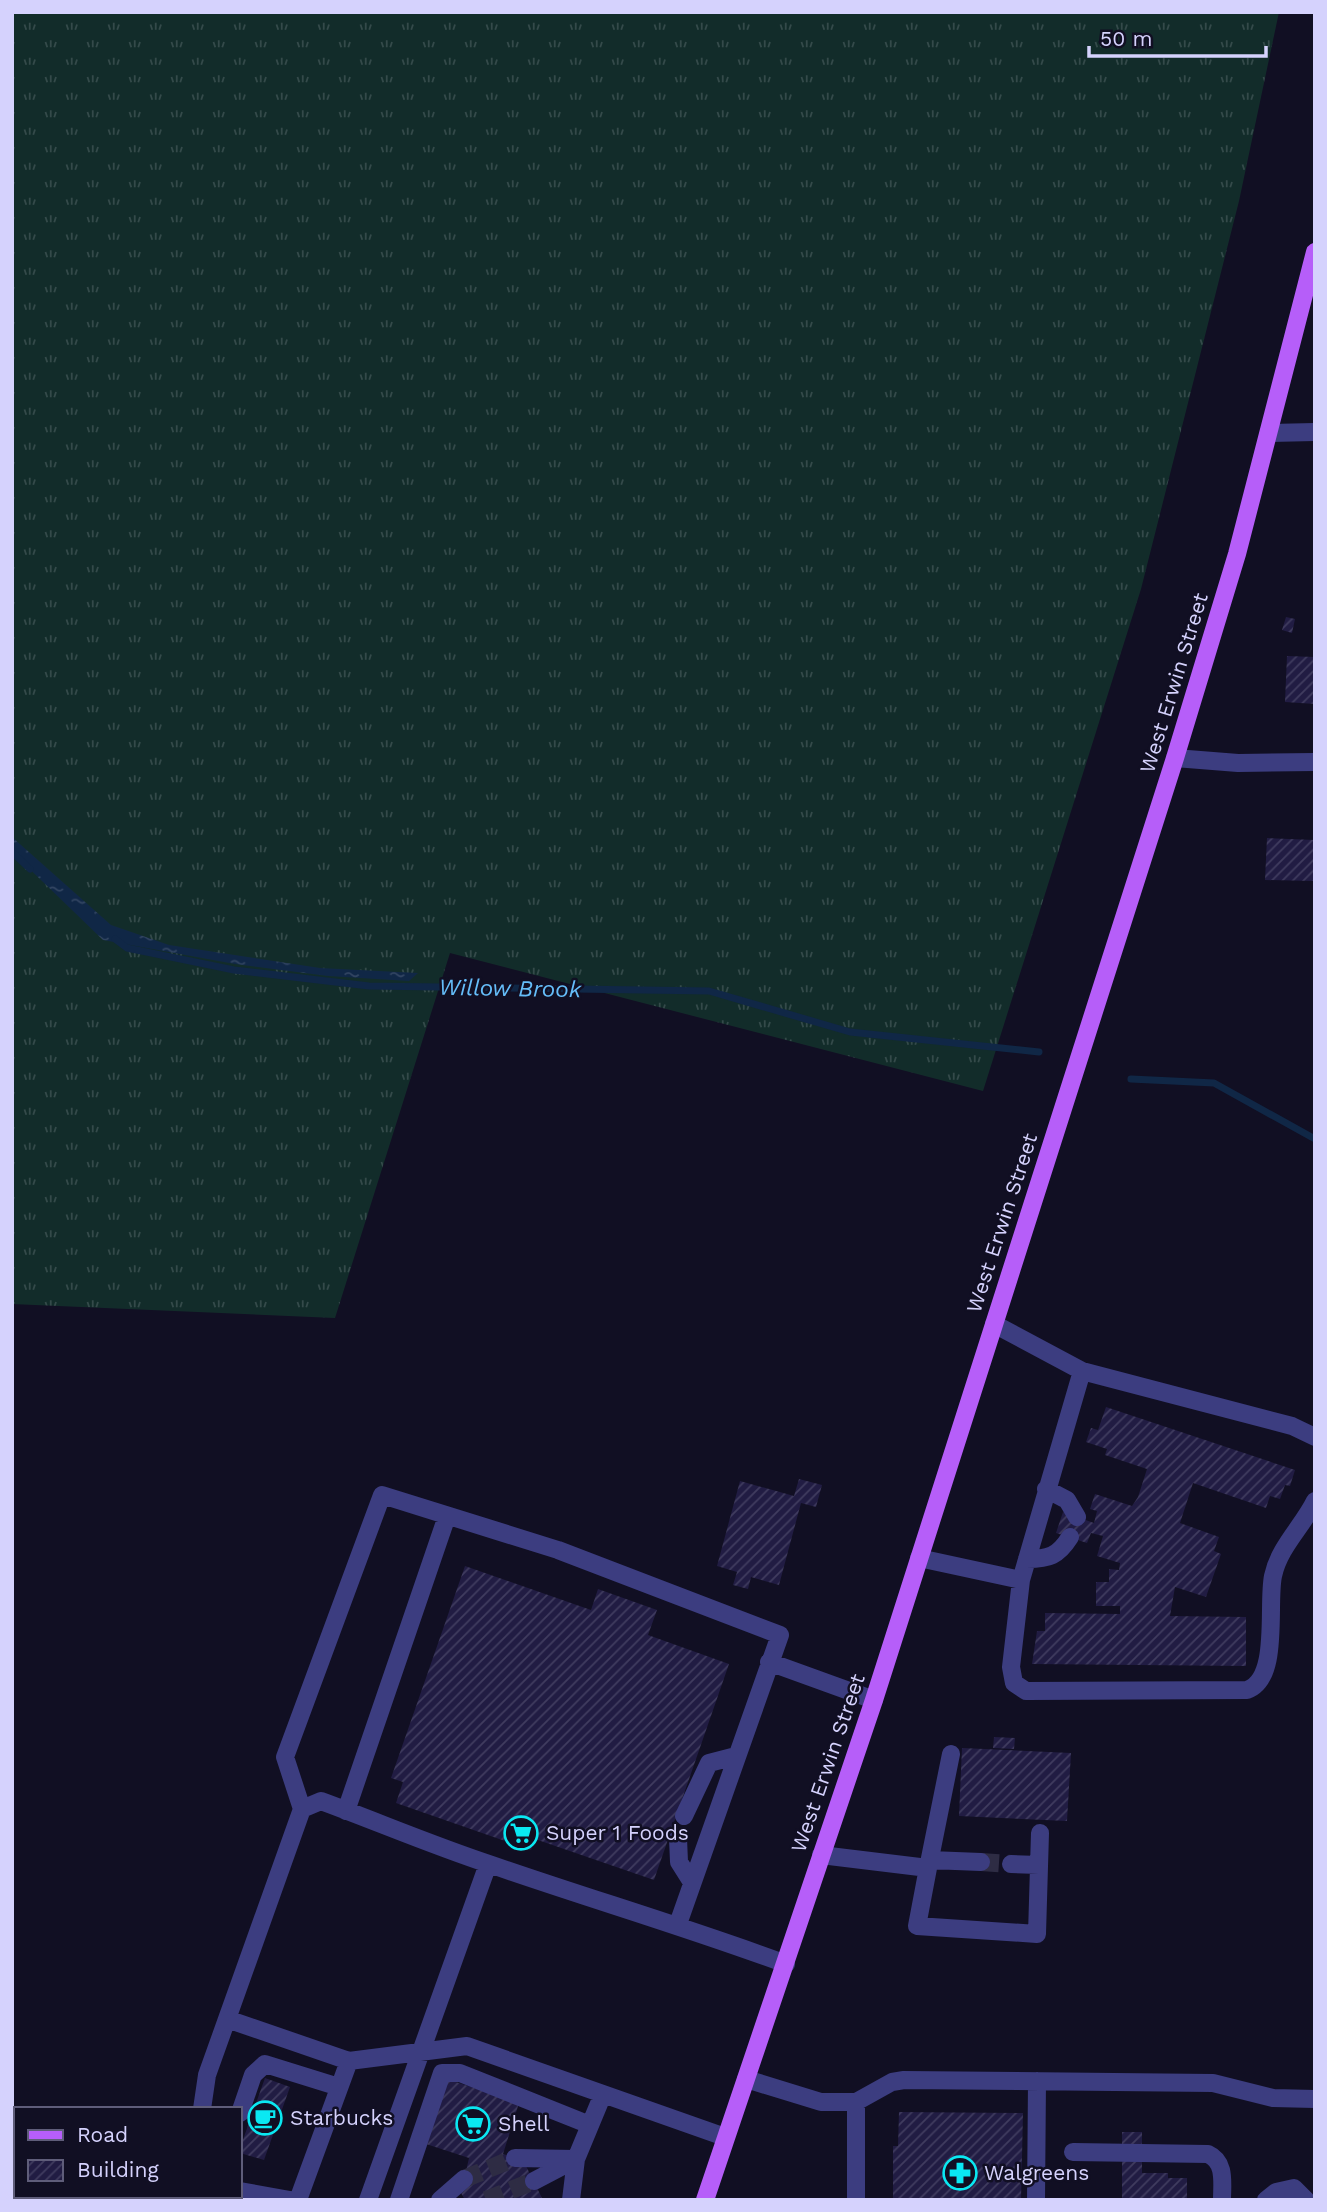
<svg xmlns="http://www.w3.org/2000/svg" width="1327" height="2212" viewBox="0 0 1327 2212" font-family="'Work Sans',sans-serif">
<style>
.grass{fill:url(#grass-tufts)}
.water{fill:url(#water-ripples)}
.lines{fill:none;stroke-linecap:round;stroke-linejoin:round}
.stream{stroke:#102746;stroke-width:7}
.building{fill:url(#building-hatch)}
.minor-tunnel{stroke:#2e2c44;stroke-width:18;stroke-dasharray:18 9;stroke-linecap:butt}
.minor{stroke:#3c3d80;stroke-width:18}
.major{stroke:#b65ef9;stroke-width:18}
.labels{text-anchor:middle;stroke-width:5;stroke-linejoin:round;paint-order:stroke}
.street-label{font-size:21px;fill:#d5d2fd;stroke:#110f23}
.poi-label{font-size:21px;fill:#d5d2fd;stroke:#110f23;text-anchor:start}
.water-label{font-size:23px;font-style:italic;fill:#65bdf9;stroke:#110f23}
</style>
<defs>
<pattern id="grass-tufts" width="24" height="20" patternUnits="userSpaceOnUse" patternTransform="scale(1.75)"><rect width="24" height="20" fill="#122c2a"/><path d="M3 7l-1-3M5 7V3M7 7l1-3M15 17l-1-3M17 17v-4M19 17l1-3" fill="none" stroke="#344a4a"/></pattern>
<pattern id="water-ripples" width="26" height="14" patternUnits="userSpaceOnUse" patternTransform="scale(1.75)"><rect width="26" height="14" fill="#102746"/><path d="M2 4q2-2 4 0t4 0M15 11q2-2 4 0t4 0" fill="none" stroke="#324562"/></pattern>
<pattern id="building-hatch" width="6" height="6" patternUnits="userSpaceOnUse" patternTransform="scale(1.75)"><rect width="6" height="6" fill="#211c43"/><path d="M-1 1l2-2M0 6l6-6M5 7l2-2" fill="none" stroke="#403c5f"/></pattern>
</defs>
<rect width="100%" height="100%" fill="#110f23"/>
<path class="grass" d="M12,12H1279L1239,201L1141,589L983,1091L450,953L335,1318L12,1304Z"/>
<path class="water" d="M12,837L111,925L169,945L320,968L418,973L409,981L328,976L235,964L103,940L12,852Z"/>
<g class="lines">
<path class="stream" d="M12,852L30,869
M115,939L127,948L234,970L369,986L709,991L850,1032L1039,1052
M1131,1079L1214,1083L1315,1139"/>
</g>
<path class="building" d="M1286,617L1295,619L1292,633L1282,630Z
M1287,656L1315,657V704L1285,702Z
M1267,838L1315,840L1313,881L1265,880Z
M1106,1407L1295,1470L1290,1486L1285,1485L1280,1499L1270,1496L1266,1508L1193,1483L1180,1523L1219,1537L1214,1551L1221,1554L1206,1597L1175,1587L1170,1616L1246,1617V1666L1032,1664L1037,1631H1045V1613L1120,1614V1606H1096V1582H1109V1569L1119,1570L1120,1563L1097,1556L1103,1536L1091,1533L1087,1543L1056,1533L1063,1512L1094,1523L1097,1511L1090,1509L1095,1494L1132,1506L1138,1497L1147,1469L1105,1455L1107,1449L1086,1442L1091,1428L1098,1430Z
M799,1479L822,1485L816,1507L801,1503L779,1585L751,1577L748,1589L733,1585L737,1572L717,1566L740,1481L794,1496Z
M465,1566L591,1610L598,1589L657,1610L648,1635L729,1664L654,1880L535,1839L531,1850L396,1803L403,1782L391,1778Z
M994,1737L1015,1738L1014,1749L993,1748Z
M962,1748L1071,1753L1067,1821L959,1816Z
M265,2078L290,2087L264,2160L240,2153V2148Z
M447,2079L519,2103L503,2154L523,2160L543,2200H465L461,2193L469,2158L426,2144Z
M899,2112L1023,2113L1021,2200H893V2146H898Z
M1122,2132H1142V2173H1168V2178H1187V2200H1122Z
M34,2196H96V2200H34Z"/>
<g class="lines">
<path class="minor-tunnel" d="M981,1862L1011,1864
M464,2179L515,2158
M486,2200L534,2181"/>
<path class="minor" d="M1270,433L1315,432
M1175,758L1238,763L1315,762
M994,1324L1082,1371
M1315,1437L1292,1426L1082,1371L1021,1580L1011,1667L1014,1683L1026,1691L1247,1690C1280,1679 1267,1605 1273,1576C1279,1547 1303,1526 1315,1501
M1046,1489L1067,1500L1077,1517
M919,1558L1021,1580
M1027,1559C1049,1559 1058,1556 1070,1537
M769,1662L874,1700
M302,1809L285,1757L382,1495L558,1550L780,1635L678,1924
M346,1811L447,1516
M684,1816L709,1763L736,1756
M678,1838L679,1862L691,1881
M821,1855L928,1868L951,1754
M930,1860L981,1862
M1011,1864L1039,1865
M928,1868L917,1926L1037,1934L1040,1833
M227,2019L349,2061L467,2046L725,2137
M746,2079L821,2102H856V2200
M856,2102L892,2082L904,2080L1213,2083L1273,2098L1315,2099
M202,2109L207,2075L302,1809L321,1801C378,1822 434,1846 492,1865C590,1899 689,1928 786,1964
M240,2113L253,2075L265,2064L339,2087
M1073,2152L1208,2154C1226,2162 1222,2183 1222,2200
M515,2158L576,2159L571,2200
M534,2181L576,2159L603,2094
M240,2191L290,2200
M189,2200L190,2196
M298,2200L349,2061
M368,2200L488,1864
M399,2200L442,2073H460L590,2125
M440,2200L464,2179
M1036,2200L1037,2081
M1266,2200L1276,2192L1294,2188L1306,2200"/>
<path class="major" d="M705,2200L874,1700L1175,758L1237,554L1315,252"/>
</g>
<defs>
<symbol id="supermarket-ring" viewBox="-11 -11 22 22"><circle r="9.5" fill="#110f23" stroke="#0ae8f2" stroke-width="1.5"/><path d="M-6-5.5h2.5l.6 2H6L4.5 2H-2.5L-4.4-4H-6ZM-1.5 3.2a1.3 1.3 0 1 0 .1 0ZM3 3.2a1.3 1.3 0 1 0 .1 0Z" fill="#0ae8f2"/></symbol>
<symbol id="cafe-ring" viewBox="-11 -11 22 22"><circle r="9.5" fill="#110f23" stroke="#0ae8f2" stroke-width="1.5"/><path d="M-5.5-4.5H6V0H3Q3 3.5 0 3.5H-2.5Q-5.5 3.5-5.5 0ZM3-3.2v2h1.7v-2ZM-6 4.5H4V6H-6Z" fill="#0ae8f2"/></symbol>
<symbol id="pharmacy-ring" viewBox="-11 -11 22 22"><circle r="9.5" fill="#110f23" stroke="#0ae8f2" stroke-width="1.5"/><path d="M-2-6h4v4h4v4h-4v4h-4v-4h-4v-4h4Z" fill="#0ae8f2"/></symbol>
</defs>
<g fill-rule="evenodd">
<use href="#supermarket-ring" x="502" y="1814" width="38" height="38"/>
<use href="#cafe-ring" x="246" y="2099" width="38" height="38"/>
<use href="#supermarket-ring" x="454" y="2105" width="38" height="38"/>
<use href="#pharmacy-ring" x="941" y="2154" width="38" height="38"/>
</g>
<g class="labels">
<g class="street-label">
<text transform="translate(1174 683) rotate(-73)" y="7">West Erwin Street</text>
<text transform="translate(1002 1223) rotate(-72)" y="7">West Erwin Street</text>
<text transform="translate(828 1763) rotate(-71)" y="7">West Erwin Street</text>
</g>
<g class="poi-label">
<text x="546" y="1840">Super 1 Foods</text>
<text x="290" y="2125">Starbucks</text>
<text x="498" y="2131">Shell</text>
<text x="984" y="2180">Walgreens</text>
</g>
<g class="water-label">
<text transform="translate(510 988) rotate(1)" y="8">Willow Brook</text>
</g>
</g>
<rect width="1327" height="2212" fill="none" stroke="#d5d2fd" stroke-width="28"/>
<rect x="14" y="2107" width="228" height="91" fill="#110f23" stroke="#5f5d7a" stroke-width="2"/>
<rect x="28" y="2130" width="35" height="10" fill="#b65ef9" stroke="#5f5d7a" stroke-width="2"/>
<text x="77" y="2142" font-size="21" fill="#d5d2fd">Road</text>
<rect x="28" y="2160" width="35" height="21" fill="url(#building-hatch)" stroke="#5f5d7a" stroke-width="2"/>
<text x="77" y="2177" font-size="21" fill="#d5d2fd">Building</text>
<path d="M1089 46v10h177v-10" fill="none" stroke="#d5d2fd" stroke-width="3.5"/>
<text x="1100" y="46" font-size="21" fill="#d5d2fd" stroke="#110f23" stroke-width="5" paint-order="stroke">50 m</text>
</svg>
